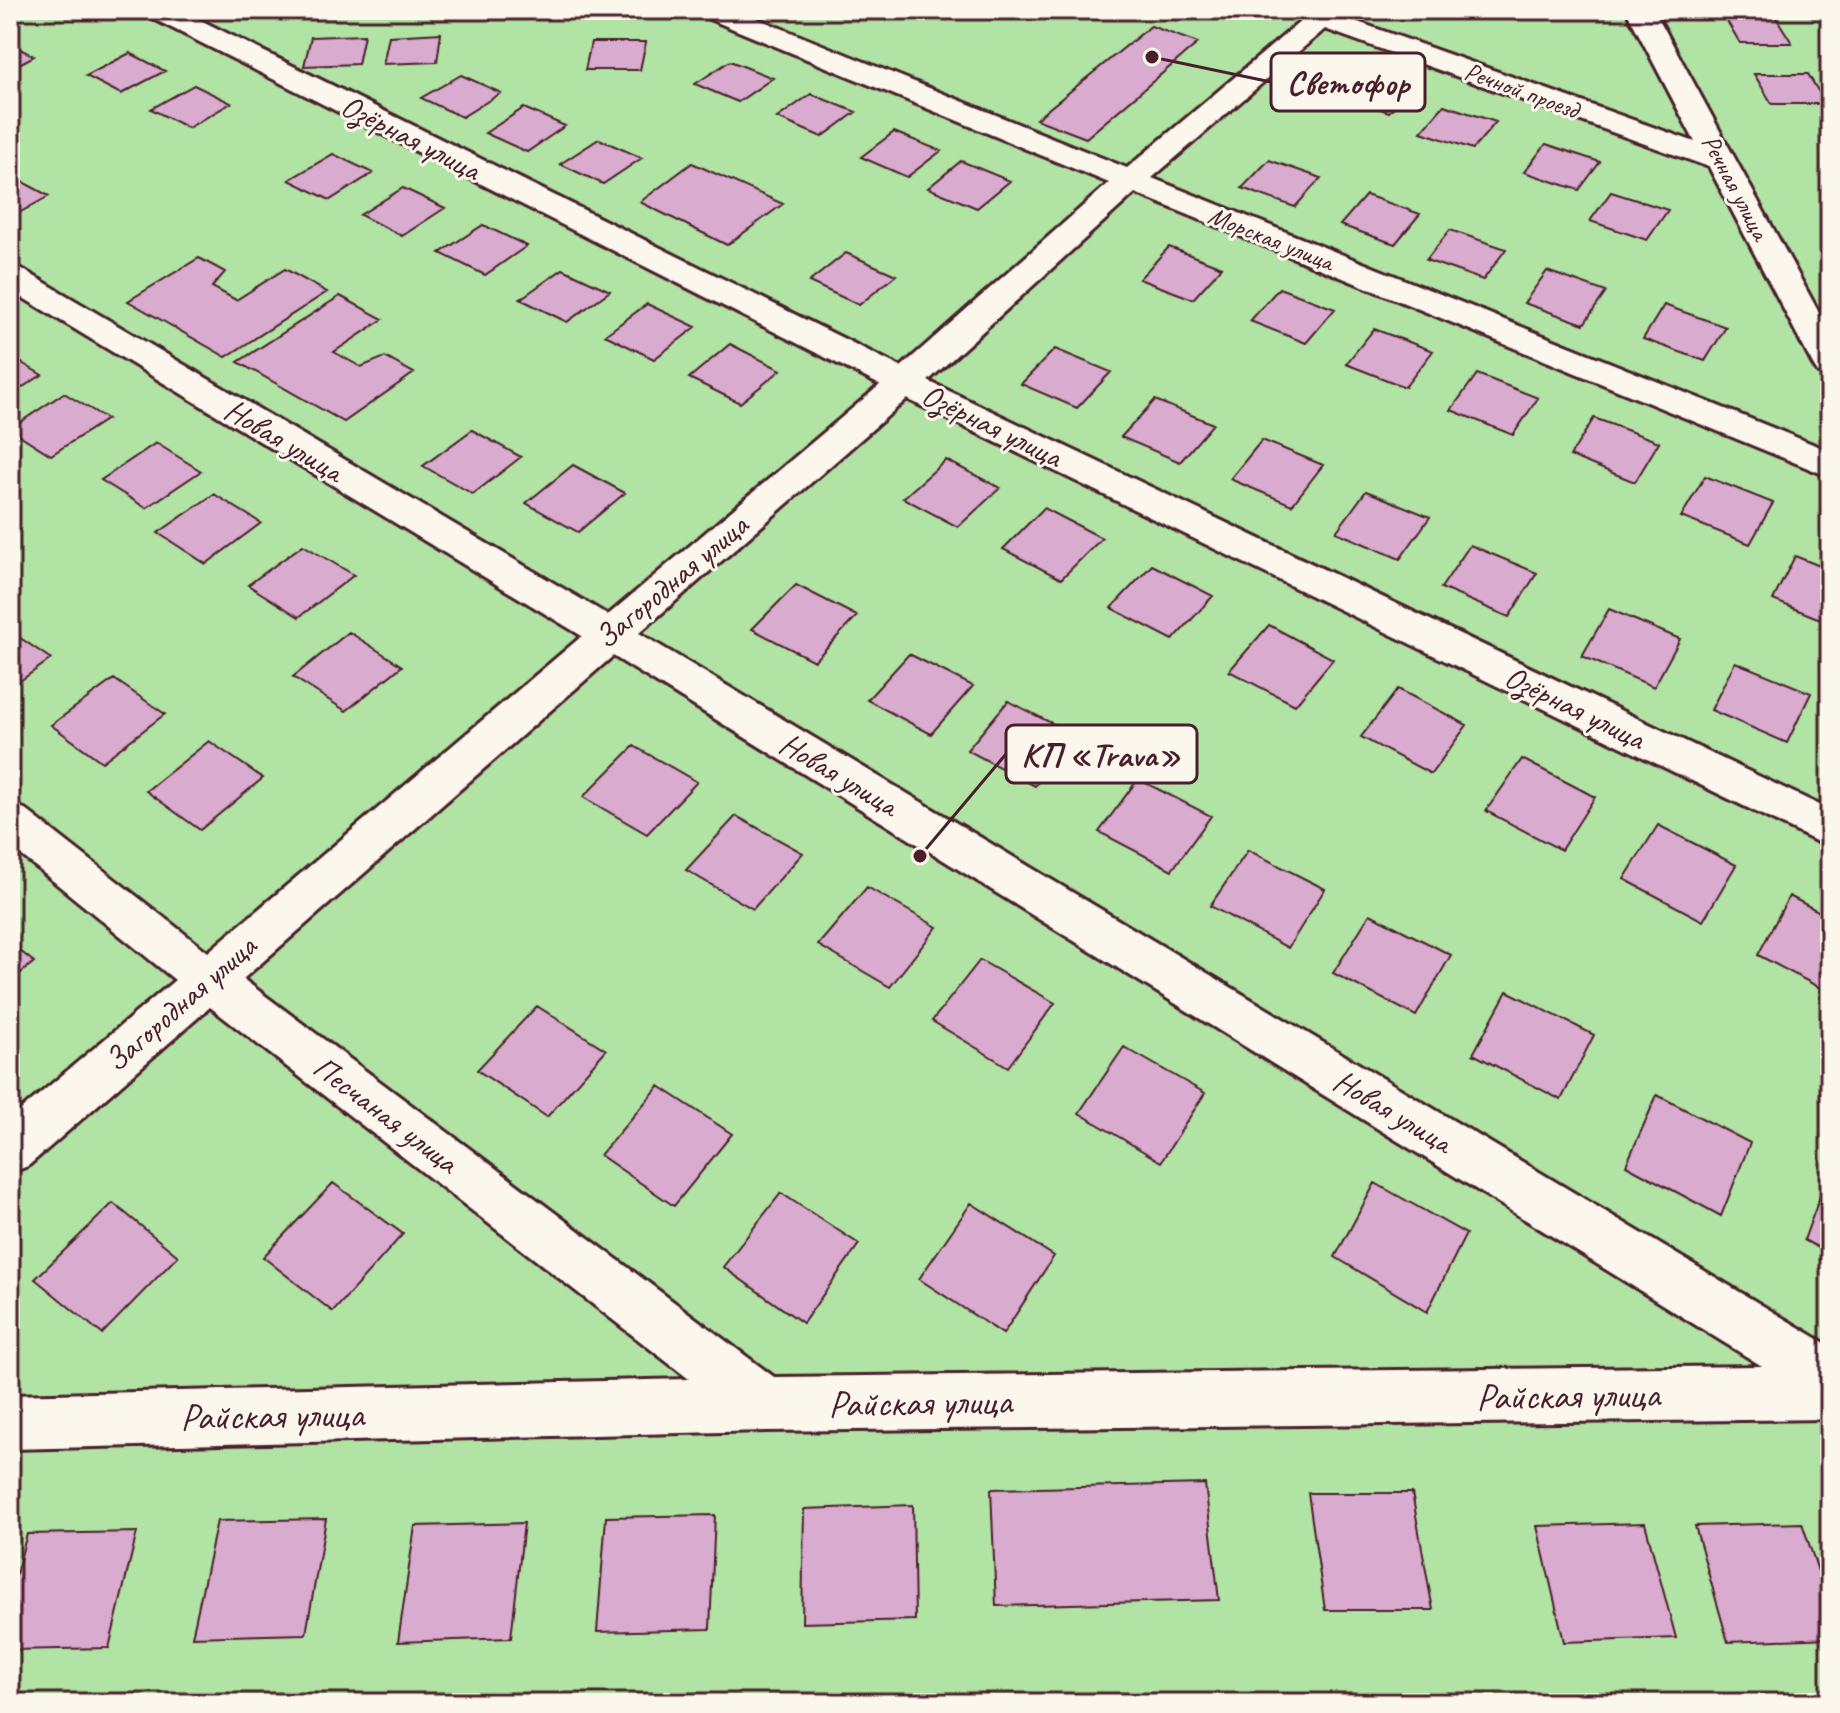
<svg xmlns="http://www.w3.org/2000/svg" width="1840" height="1713" viewBox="0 0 1840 1713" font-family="Caveat,sans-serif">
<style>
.green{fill:#b0e3a4;stroke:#7d8168;stroke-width:2}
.building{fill:#d8abcf;stroke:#4a1f2b;stroke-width:2}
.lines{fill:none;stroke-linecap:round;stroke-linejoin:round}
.minor-casing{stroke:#4a1f2b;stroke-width:6}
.minor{fill:#fbf7ec;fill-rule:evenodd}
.labels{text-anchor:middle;stroke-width:6;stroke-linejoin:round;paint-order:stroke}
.far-street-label{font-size:26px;fill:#4a1f2b;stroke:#fbf7ec}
.street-label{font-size:32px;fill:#4a1f2b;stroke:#fbf7ec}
.near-street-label{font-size:38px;fill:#4a1f2b;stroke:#fbf7ec}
.leader{fill:none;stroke:#4a1f2b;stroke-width:3}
.callout-dot{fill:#4a1f2b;stroke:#fbf7ec;stroke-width:3}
.callout{fill:#fbf7ec;stroke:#4a1f2b;stroke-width:3}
.callout-label{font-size:34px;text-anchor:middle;font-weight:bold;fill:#4a1f2b}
</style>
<rect width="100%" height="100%" fill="#fbf7ec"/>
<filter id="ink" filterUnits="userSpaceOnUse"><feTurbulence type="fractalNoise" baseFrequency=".0125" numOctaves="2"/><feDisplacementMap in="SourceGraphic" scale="16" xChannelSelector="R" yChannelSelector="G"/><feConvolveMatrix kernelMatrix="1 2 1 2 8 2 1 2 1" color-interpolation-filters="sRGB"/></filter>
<g filter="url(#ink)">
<path class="green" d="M10,10H1830V1703H10Z"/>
<path class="building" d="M1724,16H1775L1792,43H1740Z
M1151,26L1198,43L1086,138L1036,119Z
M441,33L437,62L383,64L389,36Z
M364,35L358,64L304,66L311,37Z
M591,42H646L640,70H585Z
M10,44L34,56L10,69Z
M130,53L165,71L121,94L86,76Z
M730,61L773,78L738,102L695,84Z
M1362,71L1412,87L1389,112L1339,95Z
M1754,74H1808L1826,104H1772Z
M461,75L501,93L462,117L421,98Z
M194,85L231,103L188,128L151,109Z
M811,94L856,112L822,137L777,118Z
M1444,105L1496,122L1473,149L1421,132Z
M524,108L565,126L527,152L485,133Z
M894,132L941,151L907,177L861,157Z
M599,139L642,158L603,184L560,164Z
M1546,144L1600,162L1579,190L1524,172Z
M333,154L373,173L330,200L289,180Z
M1269,160L1321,178L1295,207L1242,188Z
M961,161L1010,181L977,208L928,188Z
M692,163L783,204L727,245L640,202Z
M12,176L49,196L10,218V177Z
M403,188L445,208L402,236L360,215Z
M1611,192L1668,210L1647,240L1590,221Z
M1366,195L1420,214L1395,244L1340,225Z
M483,225L527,246L485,275L440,253Z
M1450,230L1506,249L1483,280L1426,260Z
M1169,247L1222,267L1193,299L1139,279Z
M846,253L896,275L859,305L809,282Z
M199,258L225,272L212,287L236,300L285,269L327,292L226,357L128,301Z
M563,269L610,291L567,322L520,299Z
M1547,271L1606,292L1584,324L1524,303Z
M1279,288L1335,309L1306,343L1250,321Z
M340,296L383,319L334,352L361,367L385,357L414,373L344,422L238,362Z
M647,304L696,327L654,359L605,335Z
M1664,305L1726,327L1705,361L1643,339Z
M1374,329L1433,351L1405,387L1346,364Z
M730,344L781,370L740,403L689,378Z
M1055,349L1111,372L1077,408L1021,384Z
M10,356L42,375L10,395Z
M1477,374L1538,398L1513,435L1451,410Z
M64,393L107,419L51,455L10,429Z
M1155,400L1213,424L1180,462L1121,437Z
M1594,418L1659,442L1635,482L1570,456Z
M472,430L521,457L473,494L423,466Z
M1262,440L1323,465L1292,505L1230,479Z
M156,443L201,471L146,508L101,480Z
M946,460L1000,488L958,527L903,498Z
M573,465L625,493L578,532L526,503Z
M1705,476L1773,503L1750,544L1681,517Z
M1366,491L1430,517L1400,559L1336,532Z
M214,494L261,523L206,564L158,533Z
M1044,508L1102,538L1061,579L1003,549Z
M303,545L354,575L299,617L248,585Z
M1470,545L1537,573L1509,617L1441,588Z
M1795,556L1830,570V623L1773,600Z
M1152,565L1213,596L1173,640L1111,608Z
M796,585L857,616L814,661L752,629Z
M1609,609L1680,639L1654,687L1582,656Z
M1269,625L1333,659L1295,705L1229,671Z
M349,632L402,666L346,711L293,677Z
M16,635L51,659L10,688V639Z
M909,654L973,686L931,734L867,700Z
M1735,662L1811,693L1787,743L1711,710Z
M114,679L165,714L102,762L51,725Z
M1398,689L1467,725L1431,774L1361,737Z
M1008,701L1075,735L1035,786L967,750Z
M209,741L263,778L200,830L146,791Z
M634,746L697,782L647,834L583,797Z
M1522,759L1595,797L1561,850L1486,811Z
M1138,779L1211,816L1172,870L1099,832Z
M736,816L803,853L753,909L686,870Z
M1658,825L1736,865L1703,921L1624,879Z
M1248,850L1325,889L1288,948L1210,906Z
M867,887L937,927L890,987L818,945Z
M1789,896L1830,917V993L1758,955Z
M1370,914L1451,955L1416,1016L1333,973Z
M10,943L34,962L10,982Z
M980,960L1055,1003L1008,1067L932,1021Z
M1507,991L1594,1035L1561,1100L1473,1054Z
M537,1006L606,1050L547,1117L477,1070Z
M1124,1047L1205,1093L1161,1162L1079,1113Z
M659,1086L732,1134L674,1206L600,1155Z
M1657,1095L1750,1143L1721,1216L1626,1165Z
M1830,1169V1254L1804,1240Z
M333,1183L403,1234L333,1312L263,1257Z
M1375,1183L1466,1234L1427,1312L1335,1257Z
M781,1193L859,1244L803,1323L723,1267Z
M113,1203L178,1256L102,1334L35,1279Z
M971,1203L1054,1256L1003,1334L919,1279Z
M1205,1484L1219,1600L996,1606L991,1489Z
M1308,1493H1412L1433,1610H1325Z
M913,1505L915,1620L802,1623L804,1509Z
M715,1515L710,1629L597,1632L606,1517Z
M326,1519L306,1634L192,1637L217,1521Z
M524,1523L511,1638L398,1642L415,1526Z
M1645,1523L1676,1638L1564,1642L1537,1526Z
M1802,1523L1830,1607V1638L1728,1642L1695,1526Z
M137,1532L109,1648L10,1650V1596L27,1534Z"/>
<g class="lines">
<defs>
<path id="minor" d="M144,10H180L901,367L1109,183L702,16L698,10H736L1127,168L1314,10H1345L1341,16L1695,142L1626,10H1654L1830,333V376L1818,373L1813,365L1709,167L1325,29L1152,178L1830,451V477L1135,193L928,381L1830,810V848L907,399L639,633L1830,1346V1419L766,1431L10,1449V1395L689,1379L210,1007L28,1166L10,1173V1119L175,980L10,846V804L25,809L208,952L582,636L10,290V266L22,269L608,615L880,385L148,16ZM613,656L1762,1366L774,1377L243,979Z"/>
</defs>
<use href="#minor" class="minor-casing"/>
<use href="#minor" class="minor"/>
</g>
</g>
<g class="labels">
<g class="far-street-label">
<text transform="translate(1522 90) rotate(20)" y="9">Речной проезд</text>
<text transform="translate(1736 187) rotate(62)" y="9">Речная улица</text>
<text transform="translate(1271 238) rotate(22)" y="9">Морская улица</text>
</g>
<g class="street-label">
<text transform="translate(411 137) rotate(27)" y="11">Озёрная улица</text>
<text transform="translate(992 425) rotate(26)" y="11">Озёрная улица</text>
<text transform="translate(284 440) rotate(31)" y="11">Новая улица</text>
<text transform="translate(671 581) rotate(-40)" y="11">Загородная улица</text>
<text transform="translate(1575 707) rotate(26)" y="11">Озёрная улица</text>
<text transform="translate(839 774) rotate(31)" y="11">Новая улица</text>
<text transform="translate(180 1003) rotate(-41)" y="11">Загородная улица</text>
<text transform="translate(1393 1111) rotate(31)" y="11">Новая улица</text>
<text transform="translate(386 1114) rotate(37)" y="11">Песчаная улица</text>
</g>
<g class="near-street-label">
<text transform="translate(1568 1395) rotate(-1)" y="13">Райская улица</text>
<text transform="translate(920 1402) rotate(-1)" y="13">Райская улица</text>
<text transform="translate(272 1415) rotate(-1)" y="13">Райская улица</text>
</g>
</g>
<path class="leader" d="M1152 57L1271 82M920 856L1006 754"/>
<g class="callout-dot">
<circle cx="1152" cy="57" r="8"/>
<circle cx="920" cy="856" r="8"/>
</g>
<g class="callout">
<rect x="1271" y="53" width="154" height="58" rx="8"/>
<rect x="1006" y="725" width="191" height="58" rx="8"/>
</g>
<g class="callout-label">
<text x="1348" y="94">Светофор</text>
<text x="1101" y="766">КП «Trava»</text>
</g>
<rect width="1840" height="1713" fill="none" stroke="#fbf7ec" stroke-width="40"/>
<rect x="20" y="20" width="1800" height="1673" fill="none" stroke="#4a1f2b" stroke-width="3" filter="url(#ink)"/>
</svg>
